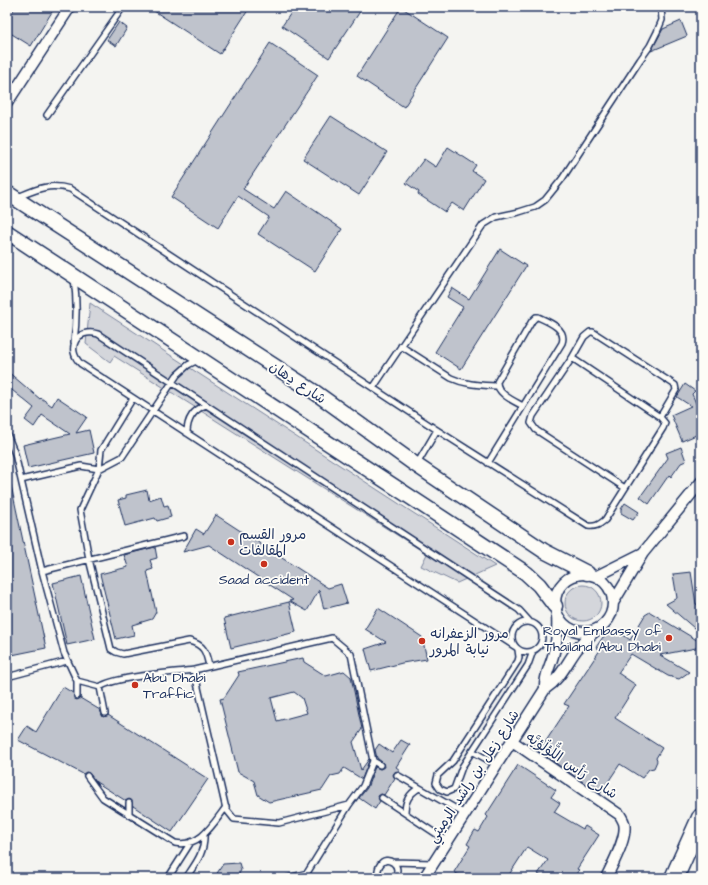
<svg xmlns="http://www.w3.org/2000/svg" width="708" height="885" viewBox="0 0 708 885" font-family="'Architects Daughter','Playpen Sans Arabic',sans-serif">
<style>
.green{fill:#d4d6db;stroke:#78829c}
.building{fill:#bfc3cc;stroke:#1b2f5e;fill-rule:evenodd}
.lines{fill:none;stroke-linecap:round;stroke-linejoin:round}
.lane-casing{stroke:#1b2f5e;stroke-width:8}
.street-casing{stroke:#1b2f5e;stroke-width:13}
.secondary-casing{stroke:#1b2f5e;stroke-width:17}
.highway-casing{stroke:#1b2f5e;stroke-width:21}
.lane{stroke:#fdfcf7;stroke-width:5}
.street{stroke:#fdfcf7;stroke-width:10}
.secondary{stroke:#fdfcf7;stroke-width:14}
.highway{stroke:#fdfcf7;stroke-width:18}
.poi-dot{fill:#c8321e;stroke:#fdfcf7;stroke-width:1.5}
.labels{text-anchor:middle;stroke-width:3.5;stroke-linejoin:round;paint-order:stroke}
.street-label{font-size:14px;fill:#1b2f5e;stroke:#fdfcf7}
.poi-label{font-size:14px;fill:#1b2f5e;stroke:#fdfcf7;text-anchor:start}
</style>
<rect width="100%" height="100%" fill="#f4f4f1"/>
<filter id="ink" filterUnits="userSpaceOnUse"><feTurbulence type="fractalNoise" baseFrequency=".025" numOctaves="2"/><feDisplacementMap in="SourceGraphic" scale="8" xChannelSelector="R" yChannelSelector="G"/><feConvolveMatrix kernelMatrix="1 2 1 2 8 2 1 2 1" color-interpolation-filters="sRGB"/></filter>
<g filter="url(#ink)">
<path class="green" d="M90,303L495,566L457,583L421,566L427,554L114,356L110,362L86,344Z
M565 603a18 18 0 1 1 36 0a18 18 0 1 1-36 0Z"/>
<path class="building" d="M15,7H55L31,46L7,31V20Z
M148,7H250L220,54Z
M295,7H363L329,58L282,26Z
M401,7L448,38L404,107L357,76Z
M681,21L687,36L651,51L663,29Z
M119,22L127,28L116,46L107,40Z
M270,43L318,75L243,189L274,209L286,191L342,229L315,271L258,234L269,217L238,196L218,228L171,197Z
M331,116L387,152L359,195L303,159Z
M448,147L476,165L472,171L484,179L464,211L452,203L445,212L418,194L419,192L406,183L424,159L436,167Z
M500,249L526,266L461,369L435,352L463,307L447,297L452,288L469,299Z
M7,371L40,399L41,398L52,406L57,397L87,417L76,433L89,430L94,453L28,468L23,445L70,434L42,415L34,427L25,420L34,408L7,386Z
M685,384L695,391L692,394L698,408L701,407V433L682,441L671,415L691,406L677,397Z
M681,447L686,461L681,463L671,477L669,475L649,504L640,497L668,458L666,453Z
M7,485H11L46,648L7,656Z
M147,490L149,500L161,496L164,506L168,505L171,517L157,521L155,518L125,526L118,500L126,498V495Z
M625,503L639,512L633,520L621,513V509Z
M216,515L328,588L341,584L347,603L324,609L319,590L307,611L289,601L293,600L209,545L183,552L196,529L204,534Z
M155,547L157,558L150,560L153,569L147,571L156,612L152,619L132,625L134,635L116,639L100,574L128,567L124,555Z
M691,572L696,604L700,605L701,609V634L666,604L677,598L673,574Z
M81,576L95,639L67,645L53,583Z
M289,602L296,632L231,648L224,618Z
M378,608L422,637L427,659L402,663L371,671L365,649L386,642L365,629Z
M650,612L700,642L696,648L660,655L689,672L679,679L668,676L631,654L618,673L636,685L615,718L662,748L656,758L657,761L654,768L649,769L642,778L620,764L600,794L531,746L536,739L544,744L569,706L564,704L600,650L596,647L603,637L617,630L630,640L645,615Z
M303,658L304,662L326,676L344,671L351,677L362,729L353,742L361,770L369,759V761L362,779L344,768L340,774L331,776L322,790L269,802L258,795L254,781L238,772L220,699L224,698L239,675L238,672ZM294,692L302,698L307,713L277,721L271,698Z
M63,687L73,693L75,699L77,700L80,698L100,710L103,717L108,715L208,779L172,832L133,806L131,800L129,799L126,801L96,782L89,773L86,772L83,774L18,740L27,726L36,732Z
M401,740L410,745L396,767L400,770L394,773L393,775L395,778L384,795L381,794L378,796L380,801L375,809L359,798L367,788L375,767L380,769L384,767L383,763L377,758L375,750L379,744L392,753Z
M518,765L556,790L551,797L560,803L554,812L583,829L585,826L599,835L577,869L579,870L573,878H544L538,874L548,860L527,847L507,878H464L454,872L470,846L467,844L475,830L479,832L488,817L486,815Z
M239,863L241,870L237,878H214L223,864Z"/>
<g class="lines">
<defs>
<path id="lane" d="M47,115L123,7
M18,197C37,189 49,183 70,189L437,430L588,526C595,527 599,525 605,520L663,428L665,423L660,417L572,358
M74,278C77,300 77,320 74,342
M401,346L451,378C466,385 481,385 497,386
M373,388L483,225L496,217L519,212L535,207L545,200L562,179L640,60L650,46L657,32L662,20L661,7
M133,398L101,450L99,469L122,457L177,375L188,365L198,360
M187,433C187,419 193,410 206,405
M7,434L15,454L42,571L64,653L77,681L100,687C117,676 172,673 194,670L226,809L234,819L279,823L349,805L363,786L373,761L351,654L332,638L194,670
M488,463L562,343C567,329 549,322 538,317H536L532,321L497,382C497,394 514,401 523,406
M417,464L437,430
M21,480L81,466L99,469L80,510L89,559L111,649L116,652L123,654L189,641C205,645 206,653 209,666
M625,488L536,430L531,423L533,416L572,358L584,337L590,332H593L675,385L676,390L660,417
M42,571L184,536
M512 637a15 15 0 1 1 30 0a15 15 0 1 1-30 0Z
M514,646L81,364C65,349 77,327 98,334L519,610L529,621
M518,650L519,657L518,661L453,761L438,775L436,783L440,789L447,792L454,789L462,767L528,665L533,651
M7,677L67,661
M100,687L105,713
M77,696V681
M472,751L497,765
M373,761L380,765
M397,775L465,814
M87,776L103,798L175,843C200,848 213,824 226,807
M382,798L447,841
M405,813C405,801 409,794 419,788
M129,815V803
M392,862L433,863
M168,878L191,842
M186,878C195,864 205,853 204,835
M288,878L307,873L349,805
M377,878C378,874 377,869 380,865C386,854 404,865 394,878"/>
<path id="street" d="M7,103L70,7
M555 603a29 29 0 1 1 58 0a29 29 0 1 1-58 0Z
M597,576L643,553
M613,603L643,553L701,482
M545,689C544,676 550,667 553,656C557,642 558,629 557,615
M512,741L620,815C621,817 623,820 624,823C628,837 612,865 606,878
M424,878L545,689C561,678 566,664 577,649C583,642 590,635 598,629"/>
<path id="secondary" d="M7,193L316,393L416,465L544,551L587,573
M7,232L526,573L539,585L555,606"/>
<path id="highway" d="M674,878L701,818"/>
</defs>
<use href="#lane" class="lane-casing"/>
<use href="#street" class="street-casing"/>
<use href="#secondary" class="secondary-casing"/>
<use href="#highway" class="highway-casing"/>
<use href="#lane" class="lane"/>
<use href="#street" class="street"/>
<use href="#secondary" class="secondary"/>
<use href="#highway" class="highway"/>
</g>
</g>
<g class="poi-dot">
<circle cx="231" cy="542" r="4"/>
<circle cx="264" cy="564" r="4"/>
<circle cx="669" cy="638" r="4"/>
<circle cx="422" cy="641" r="4"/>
<circle cx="135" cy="685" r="4"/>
</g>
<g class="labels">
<g class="street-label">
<text transform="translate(298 382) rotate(34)" y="5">شارع دِهان</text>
<text transform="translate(572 765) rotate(34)" y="5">شارع رَأس اللُّؤلُؤيَّه</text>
<text transform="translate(473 776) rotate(-57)" y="5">شارع زعل بن راشد الرميثي</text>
</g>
<g class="poi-label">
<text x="239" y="539">مرور القسم<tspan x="239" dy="16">المقالفات</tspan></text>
<text x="264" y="584" text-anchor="middle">Saad accident</text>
<text x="661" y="635" text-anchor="end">Royal Embassy of<tspan x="661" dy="16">Thailand Abu Dhabi</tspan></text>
<text x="430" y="638">مرور الزعفرانه<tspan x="430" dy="16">نيابة المرور</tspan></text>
<text x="143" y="682">Abu Dhabi<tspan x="143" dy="16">Traffic</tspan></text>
</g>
</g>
<rect width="708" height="885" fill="none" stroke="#fdfcf7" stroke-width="24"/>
<rect x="12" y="12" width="684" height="861" fill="none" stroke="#1b2f5e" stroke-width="1.5" filter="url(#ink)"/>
</svg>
